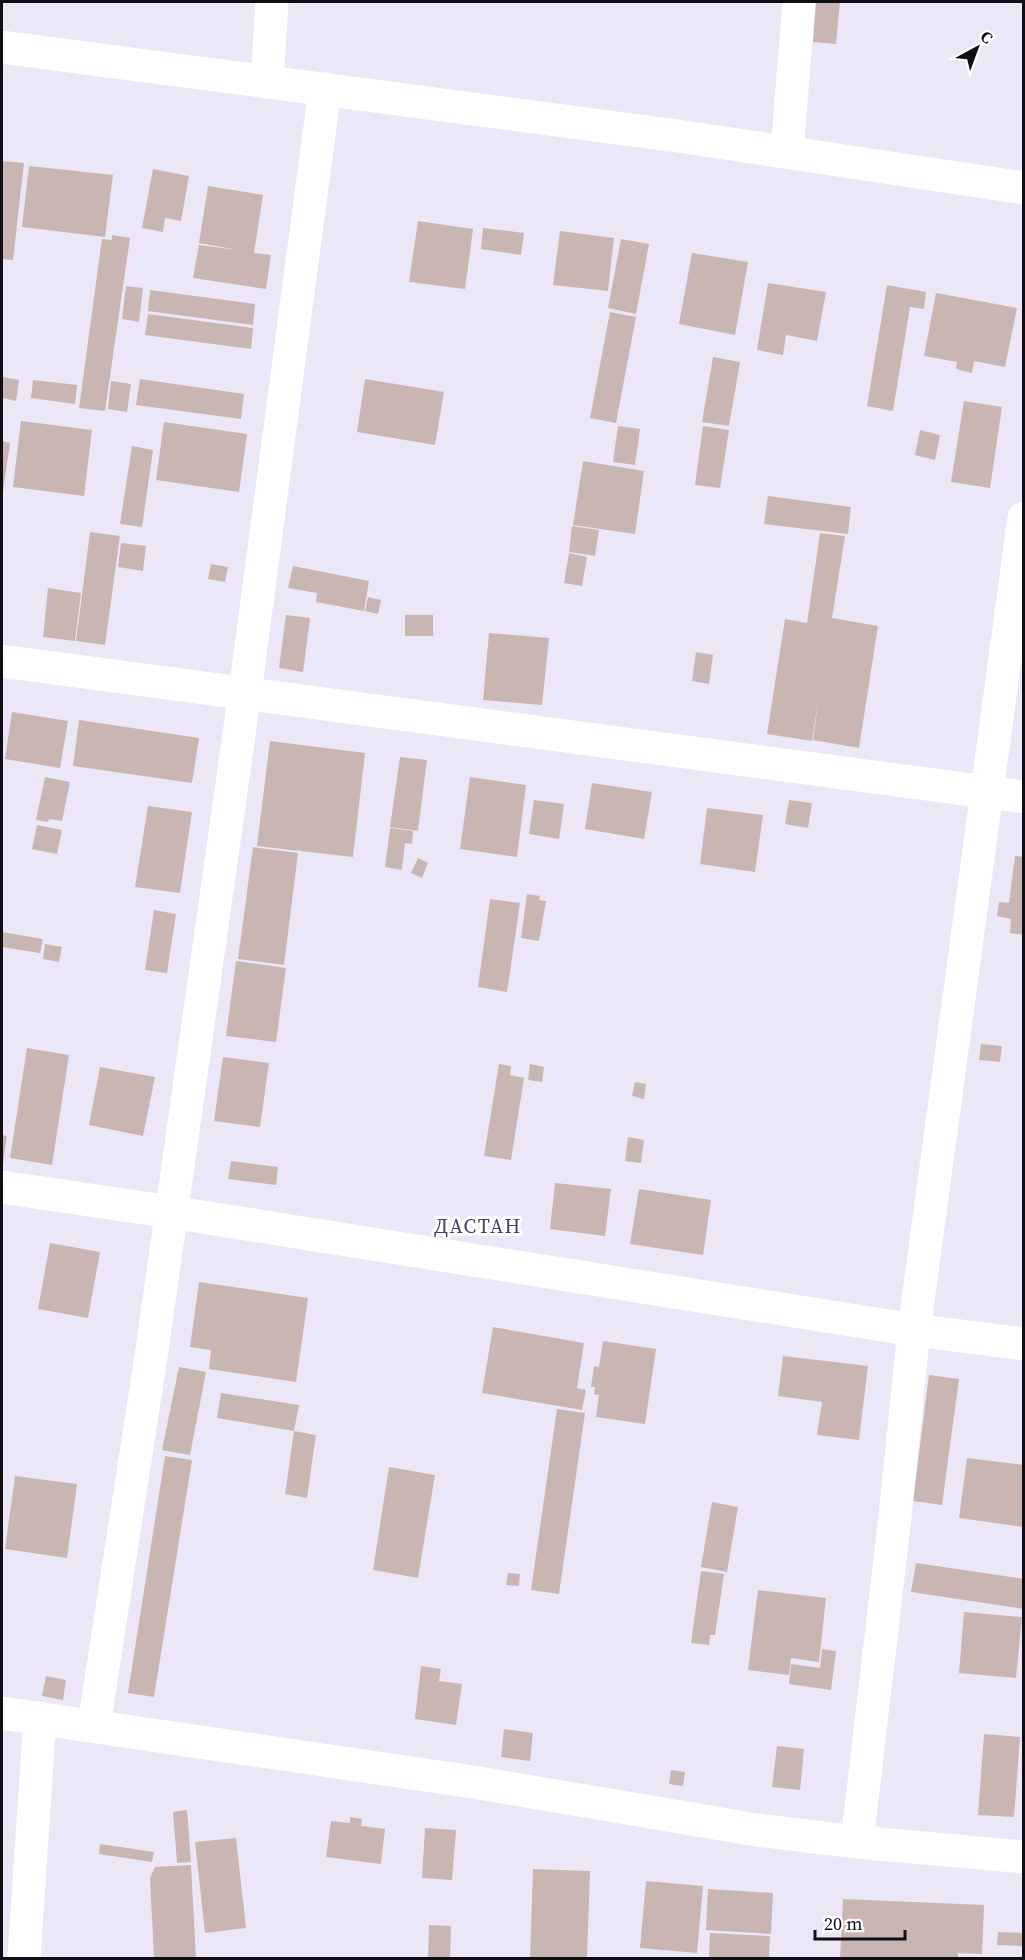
<svg xmlns="http://www.w3.org/2000/svg" width="1025" height="1960" viewBox="0 0 1025 1960" font-family="'Source Serif 4',serif">
<style>
.building{fill:#c9b6b2}
.lines{fill:none;stroke-linecap:round;stroke-linejoin:round}
.minor{stroke:#fff;stroke-width:33}
.major{stroke:#fff;stroke-width:33}
.labels{text-anchor:middle;stroke-width:6;stroke-linejoin:round;paint-order:stroke}
.quarter-label{font-size:20px;letter-spacing:1.5px;fill:#473b78;stroke:#fff}
</style>
<rect width="100%" height="100%" fill="#ece7f7"/>
<path class="building" d="M816,2H840L836,44L813,42Z
M2,161L24,163L13,260L2,259Z
M29,166L113,175L105,237L22,227Z
M153,169L189,176L181,221L165,218L163,232L142,228Z
M208,186L263,195L254,253L271,255L266,289L193,278L199,245L238,250L199,243Z
M418,221L473,229L465,289L409,282Z
M483,228L524,233L521,255L481,249Z
M560,231L614,238L608,291L553,285Z
M112,235L130,238L105,411L79,408L102,239L112,240Z
M621,239L649,244L636,314L608,308Z
M692,253L748,262L735,335L679,324Z
M768,283L826,292L817,341L786,335L783,355L757,350Z
M887,285L926,292L924,309L910,307L893,411L867,406Z
M126,286L143,288L139,322L122,319Z
M150,290L255,304L253,325L148,311Z
M936,293L1017,308L1005,367L974,361L972,373L956,369L957,362L924,356Z
M610,312L636,317L616,423L590,418Z
M148,314L253,328L251,349L145,335Z
M713,357L740,362L729,426L702,422Z
M2,377L19,380L16,401L2,398Z
M140,379L244,394L241,419L136,405Z
M365,379L444,392L435,445L357,432Z
M33,380L77,385L75,404L31,398Z
M111,381L131,384L127,412L108,409Z
M964,401L1002,407L990,488L951,482Z
M21,421L92,430L84,496L13,487Z
M164,422L247,434L239,492L156,480Z
M618,426L640,429L635,465L613,462Z
M703,426L729,430L720,488L695,485Z
M920,430L940,435L935,460L915,455Z
M2,441L10,443L3,492H2Z
M132,446L153,450L142,527L120,524Z
M583,461L644,471L635,534L573,525Z
M768,496L851,507L848,534L764,524Z
M572,526L599,530L595,556L569,552Z
M90,532L120,536L105,645L76,641Z
M820,533L845,536L832,618L878,626L859,748L813,740L819,696L812,741L767,734L785,619L807,623Z
M121,543L146,546L143,571L118,567Z
M569,553L587,557L582,586L564,583Z
M211,564L228,567L225,582L208,579Z
M293,566L369,581L364,611L316,602L317,593L288,588Z
M48,588L81,593L75,641L43,637Z
M368,597L381,600L378,614L365,611Z
M286,615L310,618L303,672L279,668Z
M405,615H433V636H405Z
M489,633L549,638L542,705L483,700Z
M696,652L713,655L709,684L692,681Z
M12,712L68,721L60,768L5,759Z
M79,720L199,738L192,783L73,766Z
M270,741L365,753L353,857L257,846Z
M400,757L427,760L418,831L390,827Z
M45,777L70,782L62,821L49,819L48,822L36,820Z
M470,777L526,785L517,857L460,849Z
M592,783L652,792L644,839L585,829Z
M534,800L564,804L559,839L529,834Z
M789,800L812,803L808,828L785,824Z
M148,806L192,812L180,893L135,887Z
M707,808L763,815L755,872L700,864Z
M37,825L62,830L57,854L32,849Z
M390,828L413,831L412,844L405,843L402,870L385,867Z
M253,847L298,853L284,965L238,959Z
M1015,856L1024,857V935L1010,933L1011,919L997,916L999,902L1009,903Z
M418,858L428,863L422,878L411,873Z
M527,894L540,896L539,900L546,901L539,941L521,938Z
M490,899L520,903L507,992L478,987Z
M154,910L176,914L167,973L145,970Z
M2,932L43,939L40,953L2,947Z
M45,944L62,947L59,962L43,959Z
M236,961L286,968L276,1042L226,1036Z
M981,1044L1002,1046L1000,1062L979,1060Z
M27,1048L69,1055L52,1165L10,1158Z
M223,1057L269,1063L260,1127L214,1121Z
M499,1064L511,1066L510,1075L524,1078L511,1160L484,1156Z
M530,1064L544,1067L542,1082L528,1080Z
M100,1067L155,1077L143,1136L89,1125Z
M635,1082L646,1084L644,1099L632,1096Z
M2,1135L7,1136L3,1164L2,1163Z
M628,1137L644,1140L641,1163L625,1161Z
M231,1161L278,1167L276,1185L228,1179Z
M555,1183L611,1189L605,1236L550,1229Z
M639,1189L711,1200L703,1255L630,1244Z
M50,1243L100,1252L88,1318L38,1309Z
M199,1282L308,1298L296,1382L209,1369L211,1350L190,1347Z
M493,1327L584,1343L577,1388L586,1390L582,1410L482,1393Z
M603,1341L656,1349L645,1424L596,1417L599,1395L594,1394L595,1387H591L594,1366L599,1367Z
M783,1356L868,1366L859,1440L817,1435L822,1402L778,1396Z
M179,1367L206,1372L190,1455L162,1450Z
M929,1375L959,1379L942,1505L913,1501Z
M221,1393L299,1405L294,1431L217,1418Z
M557,1409L585,1413L559,1594L531,1590Z
M294,1431L316,1435L307,1498L285,1494Z
M165,1456L192,1460L154,1697L128,1693Z
M967,1458L1024,1465V1527L959,1518Z
M389,1467L435,1475L418,1578L373,1570Z
M15,1476L77,1484L67,1558L5,1549Z
M712,1502L738,1507L727,1572L701,1567Z
M916,1563L1024,1579V1609L911,1592Z
M701,1571L724,1574L715,1635H710L709,1645L691,1643Z
M508,1573L520,1574L519,1586L506,1585Z
M758,1590L826,1598L819,1662L791,1658L789,1675L748,1670Z
M964,1612L1022,1617L1016,1678L959,1673Z
M822,1649L836,1651L831,1690L789,1684L791,1664L820,1668Z
M421,1666L441,1669L439,1681L462,1684L456,1725L415,1719Z
M46,1676L66,1680L63,1700L42,1696Z
M504,1729L533,1733L530,1761L501,1757Z
M984,1734L1020,1737L1014,1817L978,1815Z
M777,1746L804,1749L800,1790L772,1787Z
M671,1770L685,1772L683,1786L669,1784Z
M187,1810L191,1862L177,1863L173,1812Z
M350,1817L362,1819L361,1826L385,1829L381,1864L326,1857L331,1821L350,1823Z
M425,1828L456,1830L452,1880L422,1878Z
M236,1838L246,1928L205,1933L195,1842Z
M100,1844L154,1852L152,1862L99,1854Z
M191,1865L196,1958H154L150,1878L155,1867Z
M533,1869L590,1871L587,1958H530Z
M646,1881L703,1886L697,1953L640,1948Z
M708,1889L773,1893L771,1934L706,1930Z
M843,1899L984,1905L982,1954L958,1953V1958H840Z
M429,1925L451,1926L450,1958H428Z
M998,1932L1024,1933V1946L997,1945Z
M710,1933L770,1936L769,1958L709,1957Z"/>
<g class="lines">
<path class="minor" d="M267,82L272,2
M787,152L799,2
M2,661L1024,797
M2,1187L171,1212L914,1330L1024,1344
M2,1713L473,1782L757,1830L857,1842L1024,1857
M94,1725L152,1350L245,692L325,89
M857,1842L895,1517L914,1330L1024,518
M24,1958L40,1718"/>
<path class="major" d="M2,47L678,136L1024,188"/>
</g>
<g class="labels">
<g class="quarter-label">
<text x="478" y="1233">ДАСТАН</text>
</g>
</g>
<rect width="1025" height="1960" fill="none" stroke="#100e14" stroke-width="6"/>
<g transform="translate(977 48) rotate(41)" stroke="#ffffff" stroke-width="4.5" paint-order="stroke">
<path d="M0-4.5L10 22L0 15L-10 22Z" fill="#100e14"/>
<text y="-9" font-size="16" font-weight="bold" text-anchor="middle" fill="#100e14">С</text>
</g>
<path d="M815 1930v9h90v-9" fill="none" stroke="#100e14" stroke-width="3"/>
<text x="824" y="1930" font-size="18" fill="#100e14" stroke="#ffffff" stroke-width="4.5" paint-order="stroke">20 m</text>
</svg>
